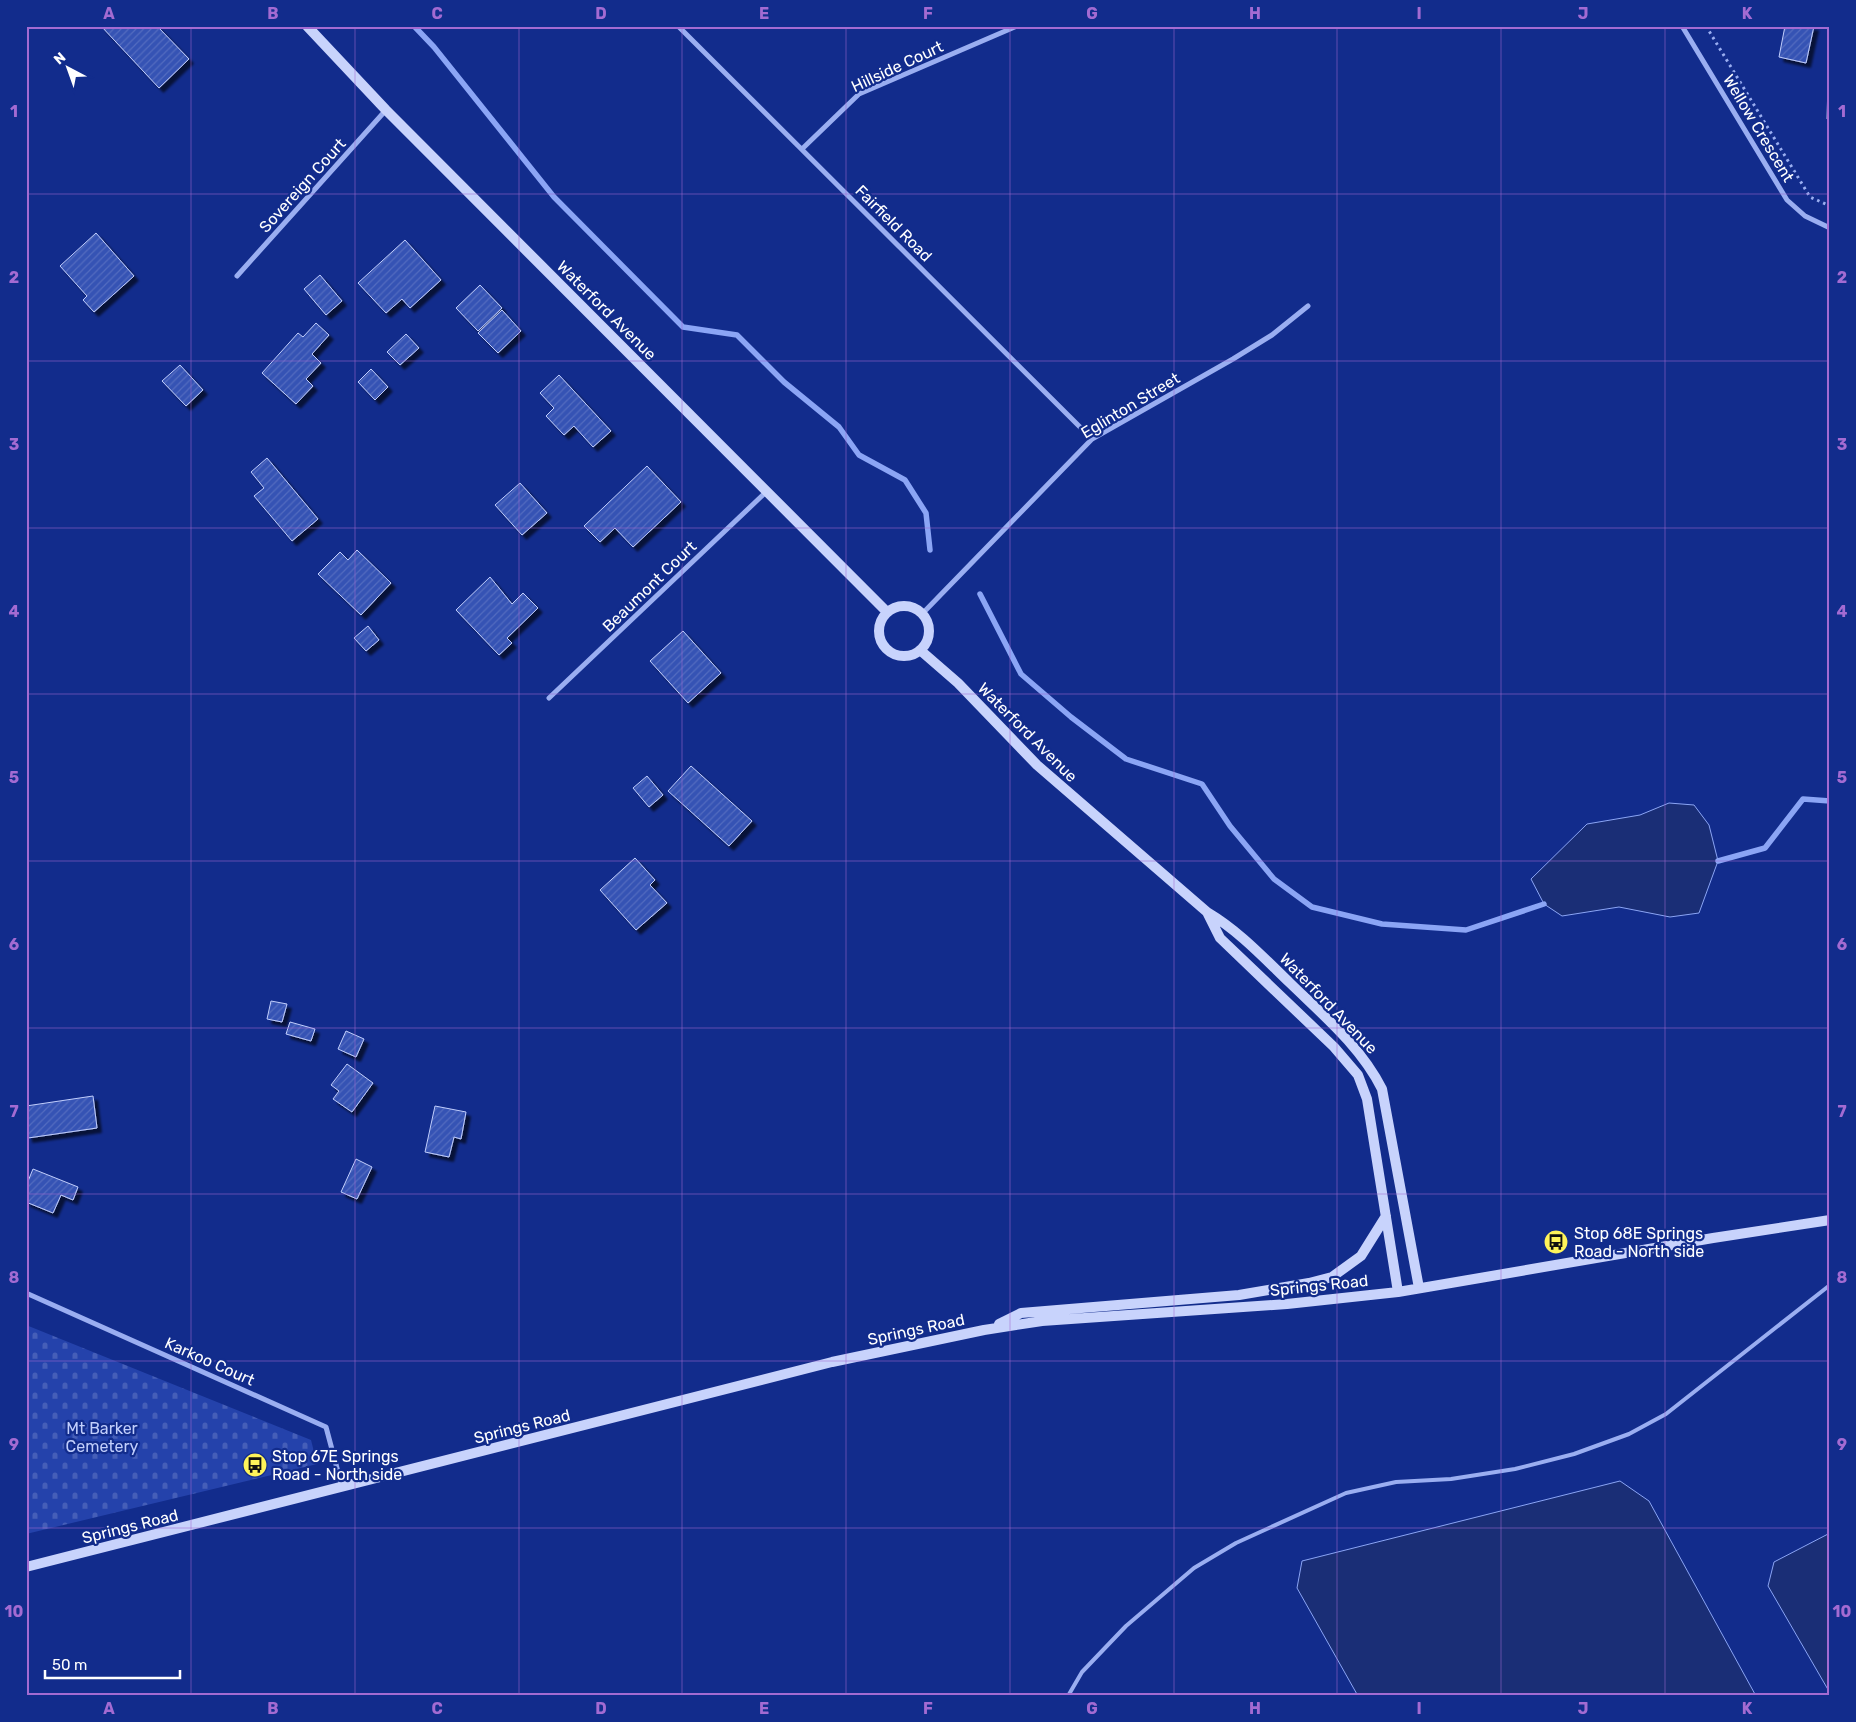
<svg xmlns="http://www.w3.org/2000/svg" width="1856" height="1722" viewBox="0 0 1856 1722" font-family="Rubik,sans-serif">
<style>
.cemetery{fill:url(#cemetery-stones)}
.water{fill:#1a2e76;stroke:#8ba5f5}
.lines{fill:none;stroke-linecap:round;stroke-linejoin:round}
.stream{stroke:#8ba5f5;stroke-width:5.5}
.building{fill:url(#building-hatch);stroke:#c1cefc;filter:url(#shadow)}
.path{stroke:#9aaef1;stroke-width:3;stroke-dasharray:2.5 4;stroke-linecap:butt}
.lane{stroke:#9aaef1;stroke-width:4}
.street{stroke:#9aaef1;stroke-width:5}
.secondary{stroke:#c8d3fc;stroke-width:10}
.grid{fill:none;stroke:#a36bd2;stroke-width:1;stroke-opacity:0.55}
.labels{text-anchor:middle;stroke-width:4.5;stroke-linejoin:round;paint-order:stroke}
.street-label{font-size:16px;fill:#fff;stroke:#122c8c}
.poi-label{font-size:16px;fill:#fff;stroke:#122c8c;text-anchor:start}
.park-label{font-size:16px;fill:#c1cefc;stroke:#122c8c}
.neatline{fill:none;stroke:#a36bd2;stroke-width:2}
.grid-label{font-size:16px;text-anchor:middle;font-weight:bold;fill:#a36bd2}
</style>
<defs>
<pattern id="cemetery-stones" width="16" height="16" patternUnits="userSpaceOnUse" patternTransform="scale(1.25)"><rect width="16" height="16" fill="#2442ab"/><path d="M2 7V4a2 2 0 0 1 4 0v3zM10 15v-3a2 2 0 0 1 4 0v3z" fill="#455eb8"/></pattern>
<pattern id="building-hatch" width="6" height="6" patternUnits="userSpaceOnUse" patternTransform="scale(1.25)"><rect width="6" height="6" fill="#3552b4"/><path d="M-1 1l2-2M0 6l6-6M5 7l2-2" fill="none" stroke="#536cbf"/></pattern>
<filter id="shadow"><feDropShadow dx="4.5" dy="4.5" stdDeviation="1" flood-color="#0009"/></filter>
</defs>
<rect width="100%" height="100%" fill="#122c8c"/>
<path class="cemetery" d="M26,1325L311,1440L317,1464L26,1534Z"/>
<path class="water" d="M1669,803L1694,805L1709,825L1718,861L1699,913L1670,917L1619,907L1562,916L1544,904L1531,879L1587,824L1640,815Z
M1620,1481L1649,1501L1756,1696H1358L1297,1588L1302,1561Z
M1830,1533V1693L1768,1586L1774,1562Z"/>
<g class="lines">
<path class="stream" d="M414,26L434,47L554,197L683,327L737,335L784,382L839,427L859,455L905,480L926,513L930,550
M980,594L1021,674L1071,717L1126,759L1202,784L1230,826L1274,879L1312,907L1382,924L1466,930L1544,904
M1718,861L1765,848L1803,799L1830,801"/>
</g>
<path class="building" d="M101,26H157L189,59L159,88Z
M1785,26H1814L1806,63L1779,57Z
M1828,83H1830V119H1827Z
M96,233L134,276L94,312L83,300L87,296L60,266Z
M405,240L441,280L410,308L402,299L386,313L358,283Z
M320,275L342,301L326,315L304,289Z
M480,285L502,308L478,331L456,308Z
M502,310L521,331L498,353L478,333Z
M316,323L329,335L312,354L321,363L306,379L313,386L296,404L262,373L298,333L303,337Z
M406,334L419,348L400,365L387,352Z
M180,365L203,390L186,406L162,381Z
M371,369L388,387L375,400L358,382Z
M559,375L611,431L593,447L574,426L564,435L546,416L554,408L540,393Z
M267,458L318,519L292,541L254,496L264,488L251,472Z
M647,466L681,502L633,547L615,528L600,542L584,526Z
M520,483L547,513L522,535L495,505Z
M357,550L391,583L361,615L318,574L340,552L348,560Z
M490,577L512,604L523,593L538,608L507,638L512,643L499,655L456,610Z
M368,626L379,640L366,651L354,638Z
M683,631L721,673L688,703L650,661Z
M691,766L752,821L729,846L668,791Z
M647,776L663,795L649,807L633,788Z
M635,858L655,880L650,885L667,903L636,930L600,890Z
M271,1001L287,1004L282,1022L267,1019Z
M290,1022L315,1029L311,1041L286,1034Z
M346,1031L364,1039L356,1057L338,1049Z
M347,1064L373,1083L352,1112L333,1099L339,1091L331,1085Z
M93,1096L97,1128L28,1138L26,1106Z
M435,1106L466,1112L461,1139L454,1137L449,1157L425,1152Z
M356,1159L372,1167L357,1199L341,1192Z
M33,1169L78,1187L73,1200L61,1195L53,1213L26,1202V1186Z"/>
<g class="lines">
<path class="path" d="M1706,26L1810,197L1830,206"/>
<path class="lane" d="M1068,1696L1082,1672L1126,1626L1194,1568L1236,1543L1346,1493L1396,1482L1451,1479L1515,1469L1574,1454L1629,1434L1666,1414L1830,1285"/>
<path class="street" d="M678,26L1092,439
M1682,26L1787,200L1805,216L1830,228
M802,149L859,94L1017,26
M237,276L386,110
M922,614L1092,439L1233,359L1272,335L1308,306
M549,698L766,492
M26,1293L326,1427L342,1487"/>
<path class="secondary" d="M307,26L386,110L887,612
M879 631a25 25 0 1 1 50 0a25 25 0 1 1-50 0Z
M920,650L958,683L1037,765L1207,912C1239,931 1263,957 1290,983C1324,1016 1361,1047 1382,1089L1419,1288
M1207,912L1220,938L1334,1047L1358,1075L1367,1099L1398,1292
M999,1324L1021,1313L1239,1295L1309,1283L1332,1277L1361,1256L1386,1216
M26,1567L832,1362L984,1330L1042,1321L1287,1304L1398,1292L1713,1238L1830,1220"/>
</g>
<path class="grid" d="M191,26V1696M355,26V1696M519,26V1696M682,26V1696M846,26V1696M1010,26V1696M1174,26V1696M1337,26V1696M1501,26V1696M1665,26V1696M26,194H1830M26,361H1830M26,528H1830M26,694H1830M26,861H1830M26,1028H1830M26,1194H1830M26,1361H1830M26,1528H1830"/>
<defs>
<symbol id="bus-disc" viewBox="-11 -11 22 22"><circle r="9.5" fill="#fff45a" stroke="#122c8c"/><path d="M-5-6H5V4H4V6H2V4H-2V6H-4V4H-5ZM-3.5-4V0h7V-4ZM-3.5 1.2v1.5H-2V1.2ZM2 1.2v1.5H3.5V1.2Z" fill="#111"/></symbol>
</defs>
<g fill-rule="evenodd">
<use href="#bus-disc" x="1542" y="1228" width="28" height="28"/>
<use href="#bus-disc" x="241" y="1451" width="28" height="28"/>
</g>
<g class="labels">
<g class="street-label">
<text transform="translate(897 66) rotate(-25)" y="6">Hillside Court</text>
<text transform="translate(1759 128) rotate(59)" y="6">Wellow Crescent</text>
<text transform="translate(302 185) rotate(-48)" y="6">Sovereign Court</text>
<text transform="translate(894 223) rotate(45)" y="6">Fairfield Road</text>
<text transform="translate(607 310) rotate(45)" y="6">Waterford Avenue</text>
<text transform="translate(1130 405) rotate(-31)" y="6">Eglinton Street</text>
<text transform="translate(649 586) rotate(-44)" y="6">Beaumont Court</text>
<text transform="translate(1028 732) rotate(45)" y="6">Waterford Avenue</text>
<text transform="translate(1329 1003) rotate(46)" y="6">Waterford Avenue</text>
<text transform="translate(1319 1285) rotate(-6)" y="6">Springs Road</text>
<text transform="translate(916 1329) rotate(-12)" y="6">Springs Road</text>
<text transform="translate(210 1361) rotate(24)" y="6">Karkoo Court</text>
<text transform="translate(522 1426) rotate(-14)" y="6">Springs Road</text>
<text transform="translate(130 1526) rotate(-14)" y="6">Springs Road</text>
</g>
<g class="poi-label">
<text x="1574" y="1239">Stop 68E Springs<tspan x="1574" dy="18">Road - North side</tspan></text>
<text x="272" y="1462">Stop 67E Springs<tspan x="272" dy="18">Road - North side</tspan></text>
</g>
<g class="park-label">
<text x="102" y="1434">Mt Barker<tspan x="102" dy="18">Cemetery</tspan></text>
</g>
</g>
<rect width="1856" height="1722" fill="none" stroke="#122c8c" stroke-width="55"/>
<g transform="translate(68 68) rotate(319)" stroke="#122c8c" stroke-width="4" paint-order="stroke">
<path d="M0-4L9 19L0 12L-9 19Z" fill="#ffffff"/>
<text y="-8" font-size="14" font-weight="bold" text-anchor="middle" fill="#ffffff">N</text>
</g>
<path d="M45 1670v8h135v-8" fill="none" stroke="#ffffff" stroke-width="2.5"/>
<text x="52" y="1670" font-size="15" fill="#ffffff" stroke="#122c8c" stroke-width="4" paint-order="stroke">50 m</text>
<rect x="28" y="28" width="1800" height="1666" class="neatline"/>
<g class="grid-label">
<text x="109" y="19">A</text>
<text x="273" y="19">B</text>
<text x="437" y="19">C</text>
<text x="601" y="19">D</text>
<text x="764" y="19">E</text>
<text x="928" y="19">F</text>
<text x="1092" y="19">G</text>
<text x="1255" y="19">H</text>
<text x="1419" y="19">I</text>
<text x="1583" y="19">J</text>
<text x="1747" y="19">K</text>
<text x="14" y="117">1</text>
<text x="1842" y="117">1</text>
<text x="14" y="283">2</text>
<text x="1842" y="283">2</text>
<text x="14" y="450">3</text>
<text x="1842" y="450">3</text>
<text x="14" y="617">4</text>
<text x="1842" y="617">4</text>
<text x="14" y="783">5</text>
<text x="1842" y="783">5</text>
<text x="14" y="950">6</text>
<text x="1842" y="950">6</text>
<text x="14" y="1117">7</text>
<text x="1842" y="1117">7</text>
<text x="14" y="1283">8</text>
<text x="1842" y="1283">8</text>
<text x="14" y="1450">9</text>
<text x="1842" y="1450">9</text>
<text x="14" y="1617">10</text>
<text x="1842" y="1617">10</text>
<text x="109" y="1714">A</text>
<text x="273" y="1714">B</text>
<text x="437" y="1714">C</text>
<text x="601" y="1714">D</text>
<text x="764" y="1714">E</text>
<text x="928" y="1714">F</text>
<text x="1092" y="1714">G</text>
<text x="1255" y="1714">H</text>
<text x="1419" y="1714">I</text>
<text x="1583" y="1714">J</text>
<text x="1747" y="1714">K</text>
</g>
</svg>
